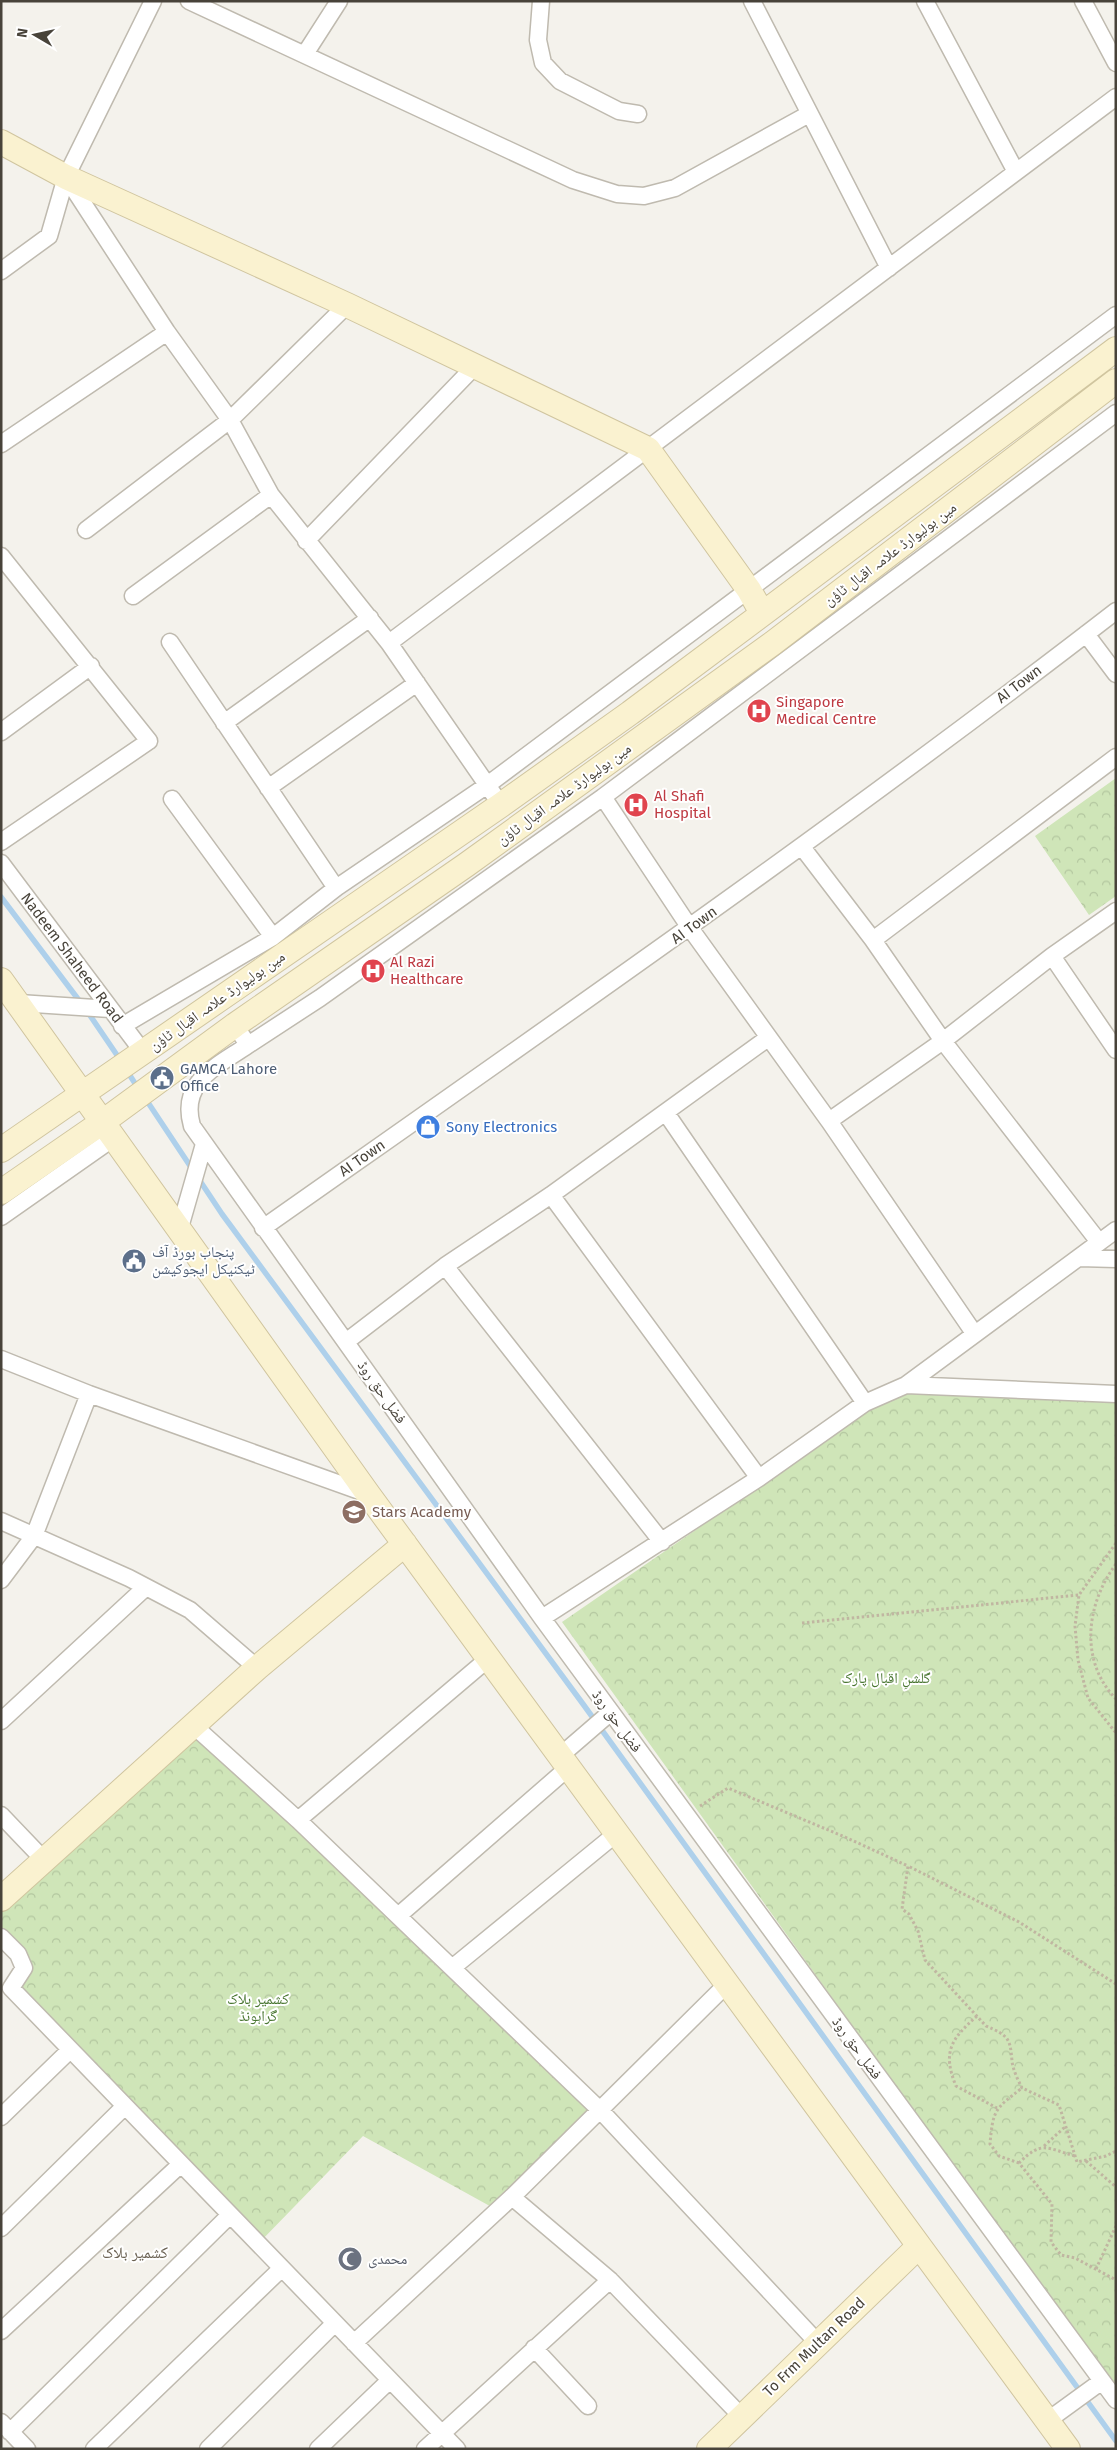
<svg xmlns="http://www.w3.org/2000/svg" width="1117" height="2450" viewBox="0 0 1117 2450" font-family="'Fira Sans','Noto Naskh Arabic',sans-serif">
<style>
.forest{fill:url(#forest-crowns)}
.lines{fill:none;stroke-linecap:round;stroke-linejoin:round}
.stream{stroke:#aed0eb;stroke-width:5.5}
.street-casing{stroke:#bfbaaf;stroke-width:19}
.secondary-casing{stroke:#d0c59f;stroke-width:26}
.path{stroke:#c0b6a1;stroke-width:3;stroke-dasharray:2.5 2.5;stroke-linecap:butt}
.street{stroke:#fff;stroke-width:16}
.secondary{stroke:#faf2d0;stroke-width:24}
.labels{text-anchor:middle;stroke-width:4;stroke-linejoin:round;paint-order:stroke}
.street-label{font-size:15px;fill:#48433a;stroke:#fff}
.health-label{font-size:15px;fill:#be3a42;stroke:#fff;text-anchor:start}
.service-label{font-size:15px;fill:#4e5e75;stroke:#fff;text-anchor:start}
.shop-label{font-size:15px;fill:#366cbe;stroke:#fff;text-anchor:start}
.education-label{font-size:15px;fill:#785e54;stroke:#fff;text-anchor:start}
.park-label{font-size:15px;fill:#497631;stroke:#fff}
.worship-label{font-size:15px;fill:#5b616d;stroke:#fff;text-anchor:start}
.neighbourhood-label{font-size:16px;fill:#6a6152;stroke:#fff}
</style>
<defs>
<pattern id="forest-crowns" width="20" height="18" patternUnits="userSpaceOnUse" patternTransform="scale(1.25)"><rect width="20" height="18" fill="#cfe5b8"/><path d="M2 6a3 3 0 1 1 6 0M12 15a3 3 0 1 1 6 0" fill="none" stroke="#b3c69f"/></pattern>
</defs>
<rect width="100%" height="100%" fill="#f4f2ec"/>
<path class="forest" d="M1116,778V896L1089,915L1035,836Z
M906,1385L1116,1394V2393L562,1622Z
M193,1725L601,2111L497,2210L363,2136L258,2244L11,1988L20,1976L1,1937V1899Z"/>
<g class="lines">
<path class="stream" d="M1,897L81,1003
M87,1011L121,1061
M127,1071L138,1088
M145,1098L222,1214L583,1704L1116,2441"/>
<defs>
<path id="street" d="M189,1L573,180L617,194L644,196L675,188L809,114
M541,1L538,40L543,63L560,81L619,111L638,114
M752,1L889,268
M925,1L1016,172
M1083,1L1116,63
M305,54L339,1
M66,177L167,332L230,420L271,495L389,643L501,805
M1,271L49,236L66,177L153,1
M1,444L167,332
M86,530L230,420L347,305
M306,541L476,365
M1,556L149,741L1,842
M133,596L271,495
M1086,634L1116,674
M170,642L336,888
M389,643L1116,97
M224,723L370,618
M1,732L91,666
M268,788L417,683
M603,797L1116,413
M172,799L273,937
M802,847L873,940L943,1041L1099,1242
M1,863L143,1052
M873,940L1116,757
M1052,956L1116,1050
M19,1003L110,1009
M235,1025L248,1045L320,998L603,797L690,928L829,1121L974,1333
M122,1026L273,937L336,888L486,786L1116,315
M248,1045C218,1066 179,1081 192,1126L542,1618L1116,2400
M666,1113L865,1403
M829,1121L943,1041L1052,956L1116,911
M551,1195L759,1478
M1,1217L115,1137
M263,1228C550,1026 838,826 1116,611
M179,1231L204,1144
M1079,1258L1116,1259
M445,1266L662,1542
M347,1341L445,1266L551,1195L768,1038
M1,1359L89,1394L368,1494
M906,1385L1116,1394
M1,1521L129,1578L190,1610L257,1668
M1,1580L34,1536L89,1394
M542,1618L759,1478L865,1403L906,1385L1116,1230
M1,1721L146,1587
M193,1725L298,1820L601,2111L817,2342
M560,1756L611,1712
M1,1815L44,1860
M298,1820L489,1658
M398,1916L569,1767
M1,1937L18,1954L24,1968L11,1988L457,2449
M452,1968L617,1833
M1,2117L70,2050
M512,2197L610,2280L742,2417
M1,2228L125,2106
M1,2331L181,2164
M354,2343L512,2197L727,1984
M534,2348L588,2406
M1047,2421L1102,2381
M1,2422L27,2449
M10,2432L230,2215
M94,2449L282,2268
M208,2449L335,2323
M318,2449L390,2380
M425,2449L610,2280"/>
<path id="secondary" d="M1,142L66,177L347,305L648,449L749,590L762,613
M1,980L368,1494L1068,2449
M1,1150L501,805L630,713L1116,349
M1,1192L104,1121L235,1025L466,865L773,643L1116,381
M1,1899L257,1668L405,1544
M709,2449L919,2246"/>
</defs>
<use href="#street" class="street-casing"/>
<use href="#secondary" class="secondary-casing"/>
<path class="path" d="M1116,1543L1079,1595L1075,1626L1078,1660L1088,1698L1116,1733
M1116,1564C1086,1604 1079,1661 1116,1699
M802,1623L1079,1595
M700,1806L728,1788L845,1837L908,1866
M1116,1984L1019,1922L908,1866L902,1909L909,1914L918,1931L925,1960L986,2026C1009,2036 1010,2038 1012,2061C1013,2070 1018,2080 1022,2088L1059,2105L1077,2162L1106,2156L1116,2151
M977,2016C951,2039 942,2052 956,2086L997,2108
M1044,2146L1066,2126
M1075,2156C1046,2148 1042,2140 1019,2163L1052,2204L1051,2242L1061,2255L1075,2258L1116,2280
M1086,2161L1116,2187
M1019,2163L999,2156L990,2144C993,2109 995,2109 1022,2088
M1096,2269L1116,2226"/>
<use href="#street" class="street"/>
<use href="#secondary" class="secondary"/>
</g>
<defs>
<symbol id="hospital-disc" viewBox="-11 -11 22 22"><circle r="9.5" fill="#e0444e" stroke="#fff"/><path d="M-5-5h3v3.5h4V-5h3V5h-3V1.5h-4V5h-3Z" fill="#fff"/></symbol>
<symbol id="civic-disc" viewBox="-11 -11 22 22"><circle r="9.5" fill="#5c6f8a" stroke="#fff"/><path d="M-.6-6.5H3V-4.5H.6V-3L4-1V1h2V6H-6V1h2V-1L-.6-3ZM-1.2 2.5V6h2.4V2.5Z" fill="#fff"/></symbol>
<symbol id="shop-disc" viewBox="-11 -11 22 22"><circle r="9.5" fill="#3f7fe0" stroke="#fff"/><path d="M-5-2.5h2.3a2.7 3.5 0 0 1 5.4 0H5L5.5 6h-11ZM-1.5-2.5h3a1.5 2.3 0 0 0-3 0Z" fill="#fff"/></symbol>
<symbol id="school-disc" viewBox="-11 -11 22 22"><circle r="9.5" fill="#8d6e63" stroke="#fff"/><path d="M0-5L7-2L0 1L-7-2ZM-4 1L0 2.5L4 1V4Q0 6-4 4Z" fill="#fff"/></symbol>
<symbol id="mosque-disc" viewBox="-11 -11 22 22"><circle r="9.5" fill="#6b7280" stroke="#fff"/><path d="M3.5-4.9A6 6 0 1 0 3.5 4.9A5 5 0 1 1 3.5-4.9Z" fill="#fff"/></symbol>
</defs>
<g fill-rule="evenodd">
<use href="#hospital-disc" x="745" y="697" width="28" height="28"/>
<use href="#hospital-disc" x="622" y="791" width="28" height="28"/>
<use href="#hospital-disc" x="359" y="957" width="28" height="28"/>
<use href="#civic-disc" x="148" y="1064" width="28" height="28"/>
<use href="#shop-disc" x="414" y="1113" width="28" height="28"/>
<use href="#civic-disc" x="120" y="1247" width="28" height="28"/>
<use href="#school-disc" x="340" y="1498" width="28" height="28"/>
<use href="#mosque-disc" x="336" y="2245" width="28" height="28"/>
</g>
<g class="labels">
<g class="street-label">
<text transform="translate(890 554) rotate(-37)" y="5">مین بولیوارڈ علامہ اقبال ٹاؤن</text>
<text transform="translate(1019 684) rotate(-37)" y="5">AI Town</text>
<text transform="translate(564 794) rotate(-36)" y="5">مین بولیوارڈ علامہ اقبال ٹاؤن</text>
<text transform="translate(694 925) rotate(-36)" y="5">AI Town</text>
<text transform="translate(72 958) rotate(53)" y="5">Nadeem Shaheed Road</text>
<text transform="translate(217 1001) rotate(-35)" y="5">مین بولیوارڈ علامہ اقبال ٹاؤن</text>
<text transform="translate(362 1158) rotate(-35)" y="5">AI Town</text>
<text transform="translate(382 1392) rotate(55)" y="5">فضل حق روڈ</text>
<text transform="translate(617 1721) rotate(54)" y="5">فضل حق روڈ</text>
<text transform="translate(857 2048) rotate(54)" y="5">فضل حق روڈ</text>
<text transform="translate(814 2347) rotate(-44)" y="5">To Frm Multan Road</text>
</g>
<g class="health-label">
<text x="776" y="707">Singapore<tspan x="776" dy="17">Medical Centre</tspan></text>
<text x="654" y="801">Al Shafi<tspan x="654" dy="17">Hospital</tspan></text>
<text x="390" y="967">Al Razi<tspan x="390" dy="17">Healthcare</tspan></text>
</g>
<g class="service-label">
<text x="180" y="1074">GAMCA Lahore<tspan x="180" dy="17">Office</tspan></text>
<text x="152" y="1257">پنجاب بورڈ آف<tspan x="152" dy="17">ٹیکنیکل ایجوکیشن</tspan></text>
</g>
<g class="shop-label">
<text x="446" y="1132">Sony Electronics</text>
</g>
<g class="education-label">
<text x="372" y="1517">Stars Academy</text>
</g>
<g class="park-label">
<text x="886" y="1683">گلشنِ اقبال پارک</text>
<text x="258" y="2004">کشمیر بلاک<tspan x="258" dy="17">ﮔﺮﺍﮨﻮﻧﮉ</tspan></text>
</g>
<g class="worship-label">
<text x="368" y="2264">محمدی</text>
</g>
<g class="neighbourhood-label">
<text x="135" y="2258">کشمیر بلاک</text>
</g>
</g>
<rect width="1117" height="2450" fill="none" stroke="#48433a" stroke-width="5"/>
<g transform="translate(35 35) rotate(279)" stroke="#ffffff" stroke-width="4" paint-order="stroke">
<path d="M0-4L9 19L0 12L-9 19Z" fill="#48433a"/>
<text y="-8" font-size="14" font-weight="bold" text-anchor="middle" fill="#48433a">N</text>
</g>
</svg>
